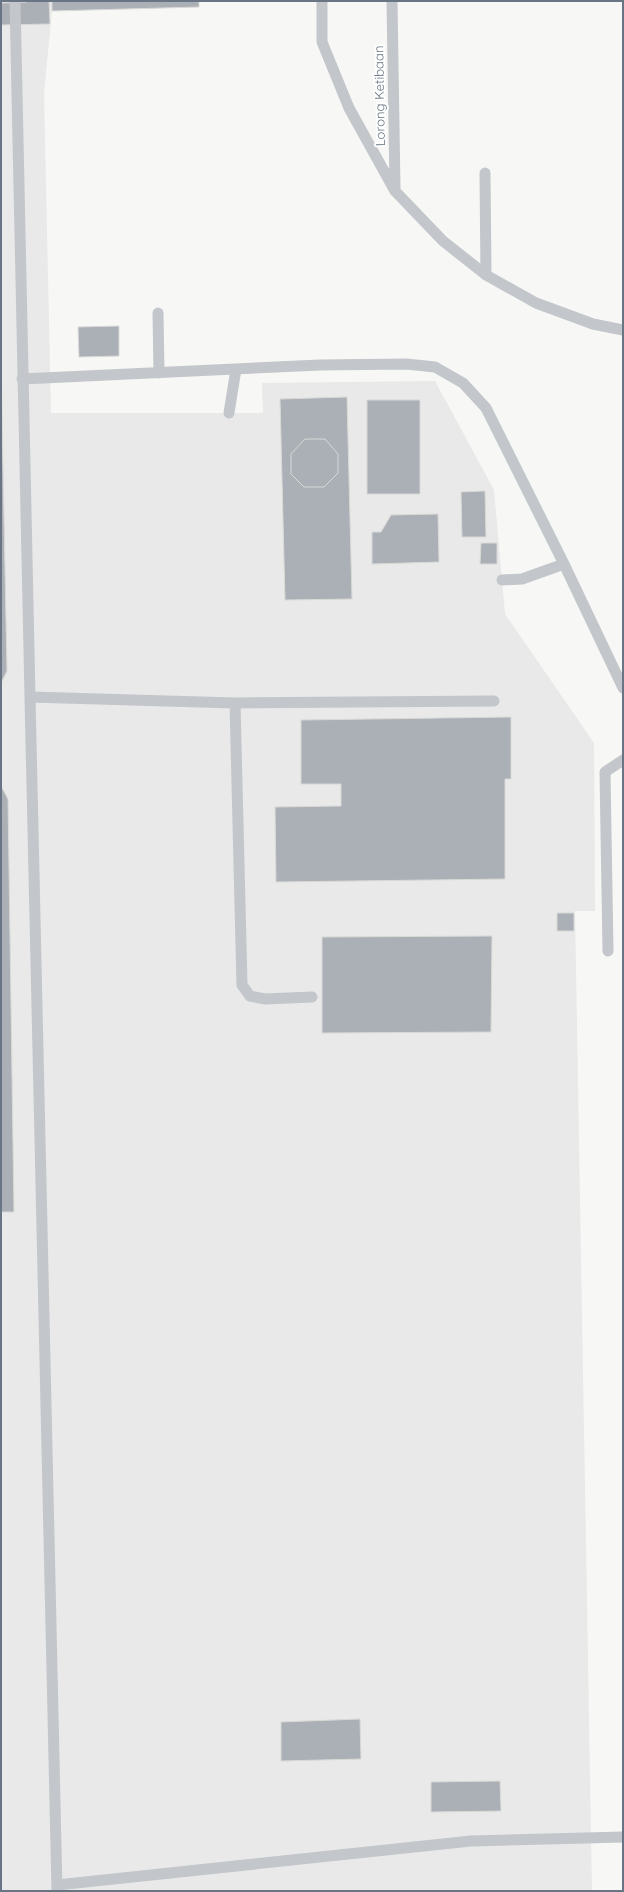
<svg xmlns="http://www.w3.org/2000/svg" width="624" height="1892" viewBox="0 0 624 1892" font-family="Quicksand,sans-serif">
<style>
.built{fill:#e8e9e8}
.building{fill:#aab0b6;stroke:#d9d9d7}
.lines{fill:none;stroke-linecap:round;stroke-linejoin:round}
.lane{stroke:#c3c6ca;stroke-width:11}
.labels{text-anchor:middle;stroke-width:4;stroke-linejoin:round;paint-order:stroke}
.street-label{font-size:13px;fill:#697584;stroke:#fff}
</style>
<rect width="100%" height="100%" fill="#f7f8f5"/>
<path class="built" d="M1,1H199V7L52,11L44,93L51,413H263L262,383L435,381L494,490L505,614L594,743L595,911H575L592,1891H1Z"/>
<path class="building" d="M27,1H49L50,24L1,25V3L27,2Z
M52,1H199V7L52,11Z
M119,326V356L79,357L78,327Z
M1,364L7,671L1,683Z
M347,397L352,599L285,600L280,399Z
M367,400H420V494H367Z
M305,439H325L338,454V473L324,487H304L291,474V454Z
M485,491L486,537H462L461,492Z
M438,514L439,562L372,564V532H381L391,515Z
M481,543H497V564H480Z
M511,717V779H505V879L276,882L275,807L341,806V784H301V720Z
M1,786L8,799L14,1212H1Z
M557,913H574V931H557Z
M492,936L491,1032L322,1033V937Z
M360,1719L361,1759L281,1761V1722Z
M500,1781L501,1811L431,1812V1782Z"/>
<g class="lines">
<path class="lane" d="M15,1L30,697
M322,1V42L349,108L395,191L443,241L486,275L536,303L593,324L623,330
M392,1L395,188
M485,173L486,275
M158,313L159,373
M22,379L320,365L406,364L435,367L463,383L486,408L564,564L623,688
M229,413L236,369
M502,580L522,579L564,564
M235,703L242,985L250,996L265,999L312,997
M608,951L605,772L623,760
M57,1885L471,1841L623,1837
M57,1891L30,697L235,703L494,701"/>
</g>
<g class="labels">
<g class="street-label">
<text transform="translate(379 96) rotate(-91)" y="5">Lorong Ketibaan</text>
</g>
</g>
<rect width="624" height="1892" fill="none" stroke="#697584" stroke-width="4"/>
</svg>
